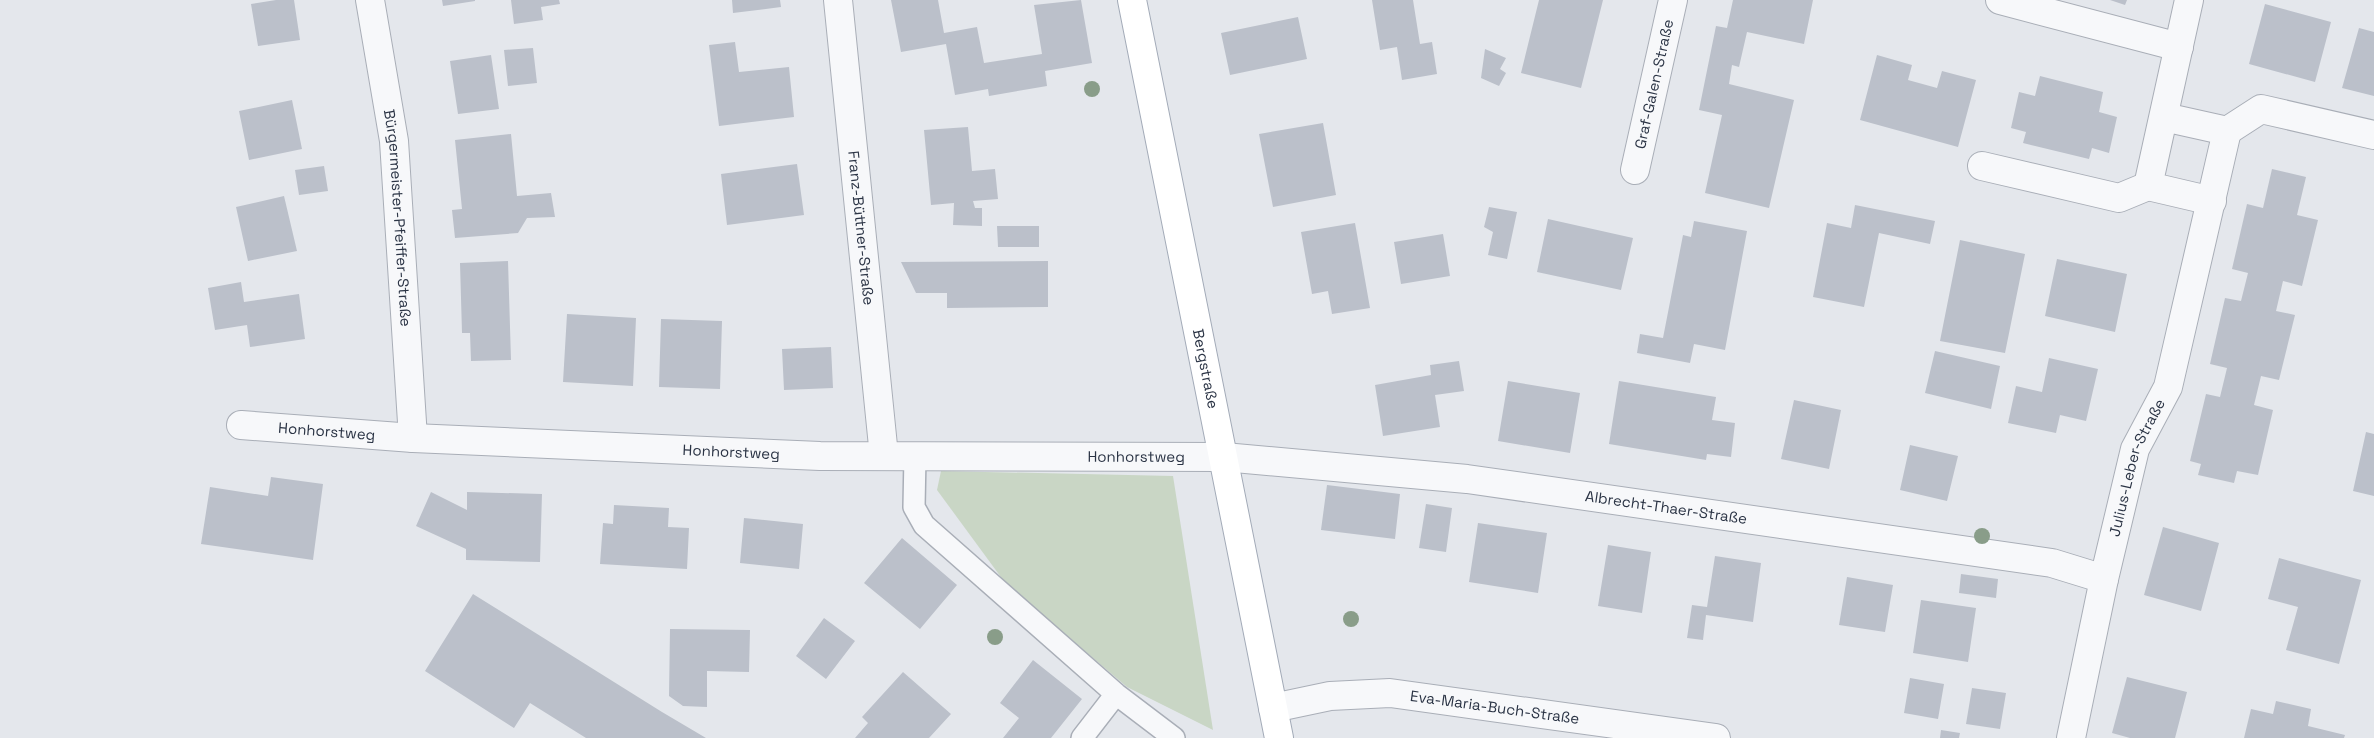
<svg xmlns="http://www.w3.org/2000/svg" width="2374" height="738" viewBox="0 0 2374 738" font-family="'Space Grotesk',sans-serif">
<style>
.green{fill:#c9d6c5}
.building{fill:#bbc0ca}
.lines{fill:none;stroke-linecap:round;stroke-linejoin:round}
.lane-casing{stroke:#a9aeb7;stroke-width:24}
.street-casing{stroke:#a9aeb7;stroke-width:30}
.primary-casing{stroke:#a3abb8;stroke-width:30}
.lane{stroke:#f7f8fa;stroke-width:21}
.street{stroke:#f7f8fa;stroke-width:28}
.primary{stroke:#fff;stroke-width:28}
.tree{fill:#899d89}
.labels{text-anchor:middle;stroke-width:5;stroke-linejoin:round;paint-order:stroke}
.street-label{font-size:15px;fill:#2b3445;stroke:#f4f6f9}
</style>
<rect width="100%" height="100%" fill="#e4e7ec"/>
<path class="green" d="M941,471L1173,476L1213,730L1127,687L1006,584L937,490Z"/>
<path class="building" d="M276,0H294L300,40L258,46L251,4Z
M442,0H475V1L443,6Z
M511,0H559L560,4L541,7L543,20L514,24Z
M732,0H780L781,7L733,13Z
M891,0H938L944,33L977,27L984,63L1042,54L1034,5L1081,0L1092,63L1045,71L1047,86L989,96L988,89L955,95L946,44L901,52Z
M1372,0H1413L1420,44L1432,42L1437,74L1402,80L1397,47L1380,50Z
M1539,0H1603L1581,88L1521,73Z
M1733,0H1813L1804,44L1747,32L1739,67L1732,65L1729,84L1794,100L1769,208L1705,193L1722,115L1699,110L1716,26L1727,28Z
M2110,0H2127L2125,5Z
M2265,4L2331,22L2315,82L2249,64Z
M1298,17L1307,59L1230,75L1221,33Z
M2359,28L2374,32V96L2342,88Z
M735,42L739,72L789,67L794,117L719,126L709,45Z
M533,48L537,83L508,86L504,50Z
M1485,49L1506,58L1500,69L1506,73L1499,86L1481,78Z
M491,55L499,109L458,114L450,61Z
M1877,55L1912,65L1908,80L1937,88L1942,71L1976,80L1958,147L1860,120Z
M2040,76L2103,92L2099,112L2117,117L2109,153L2092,148L2089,159L2023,143L2026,132L2011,128L2019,92L2035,96Z
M292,100L302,149L249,160L239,111Z
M1323,123L1336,195L1273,207L1259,134Z
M968,127L972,171L995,169L998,199L973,201L975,208H982V226L953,225L954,203L931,205L924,130Z
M511,134L517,196L551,193L555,217L527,218L518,233L455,238L452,210L462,209L455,140Z
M797,164L804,215L727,225L721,174Z
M324,166L328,191L299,195L295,170Z
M2272,169L2306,177L2297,215L2318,220L2302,286L2283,281L2276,311L2295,315L2279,380L2261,376L2254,405L2273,410L2258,475L2237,471L2234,483L2198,475L2201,464L2190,461L2206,394L2220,397L2227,368L2210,364L2225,298L2241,301L2248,273L2232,269L2247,204L2263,208Z
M284,196L297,251L248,261L236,207Z
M1855,205L1935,221L1930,244L1879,233L1864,307L1813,297L1827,223L1851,228Z
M1489,207L1517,212L1507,259L1488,255L1493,232L1484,227Z
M1548,219L1633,238L1621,290L1537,272Z
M1694,221L1747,231L1725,350L1694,344L1690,363L1637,353L1640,334L1663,338L1683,235L1691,237Z
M1355,223L1370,308L1332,314L1328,291L1312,294L1301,232Z
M997,226H1039V247H998Z
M1443,234L1450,276L1401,284L1394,242Z
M1960,240L2025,254L2005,353L1940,341Z
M2057,259L2127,274L2115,332L2045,316Z
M508,261L511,360L471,361L470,333H462L460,263Z
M1048,261V307L947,308V293H916L901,262Z
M241,282L244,302L299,294L305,339L250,347L247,325L215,330L208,288Z
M567,314L636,318L633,386L563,382Z
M661,319L722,321L720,389L659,387Z
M831,347L833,388L784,390L782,349Z
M1935,351L2000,366L1991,409L1925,393Z
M2049,358L2098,369L2086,421L2060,415L2056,433L2008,423L2016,386L2042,392Z
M1459,361L1464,391L1435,395L1440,427L1383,436L1375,385L1431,375L1430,365Z
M1508,381L1580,393L1570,453L1498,441Z
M1619,381L1716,397L1712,420L1735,423L1731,457L1707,454L1706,460L1609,444Z
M1794,400L1841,410L1829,469L1781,459Z
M2366,432L2374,434V496L2353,491Z
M1910,445L1958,456L1947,501L1900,490Z
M271,477L323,484L313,560L201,544L210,487L268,496Z
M1327,485L1400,494L1395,539L1321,530Z
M431,492L467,510V492L542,494L540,562L466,560V549L416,526Z
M1426,504L1452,508L1446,552L1419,548Z
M614,505L669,508L668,527L689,528L687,569L600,564L603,523L613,524Z
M744,518L803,524L799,569L740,563Z
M1478,523L1547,533L1538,593L1469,582Z
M2163,527L2219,543L2201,611L2144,595Z
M902,538L957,585L920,629L864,583Z
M1608,545L1651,552L1642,613L1598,606Z
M1715,556L1761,563L1753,622L1706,615L1703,640L1687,638L1692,605L1707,607Z
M2279,558L2361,580L2339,664L2286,650L2298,607L2268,599Z
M1961,574L1998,579L1996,598L1959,593Z
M1847,577L1893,585L1885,632L1839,625Z
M473,594L662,712L706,738H586L530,703L514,728L425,671Z
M1921,600L1976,608L1968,662L1913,653Z
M824,618L855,641L826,679L796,656Z
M670,629L750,630L749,672L707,671V707L683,706L669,696Z
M1033,660L1082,699L1051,738H1003L1019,718L1000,703Z
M903,672L951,714L929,738H855L868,723L862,717Z
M2127,677L2187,692L2175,738H2130L2112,733Z
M1910,678L1944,684L1938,719L1904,713Z
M1972,688L2006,693L2000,729L1966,724Z
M2276,701L2311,709L2308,726L2345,735L2344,738H2244L2251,709L2273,714Z
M1941,730L1960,733L1959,738H1940Z"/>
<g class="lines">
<defs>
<path id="lane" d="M915,456L914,507L924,525L1116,694L1174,738
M1082,738L1116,694"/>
<g id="street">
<path id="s1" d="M370,0L394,141L413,438"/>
<path id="s2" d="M838,0L884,456"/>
<path d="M2000,0L2179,47"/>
<path d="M2189,0L2148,186L2212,201"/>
<path d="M2227,131L2261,109L2374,135"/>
<path d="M1982,166L2119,198L2148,186"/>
<path id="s3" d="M1635,170L1673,0"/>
<path id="s4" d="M241,425L413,438L820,456L1224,457L1467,479L2052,563L2104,579"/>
<path id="s5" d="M1273,708L1330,696L1390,693L1716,738"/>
<path id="s6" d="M2071,738L2104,579L2135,449L2168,387L2227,131L2164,117"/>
</g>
<g id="primary">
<path id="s7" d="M1132,0L1279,738"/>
</g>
</defs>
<use href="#lane" class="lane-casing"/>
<use href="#street" class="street-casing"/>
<use href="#primary" class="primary-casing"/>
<use href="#lane" class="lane"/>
<use href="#street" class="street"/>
<use href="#primary" class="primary"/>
</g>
<g class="tree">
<circle cx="1092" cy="89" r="8"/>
<circle cx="1982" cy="536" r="8"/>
<circle cx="1351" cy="619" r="8"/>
<circle cx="995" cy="637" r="8"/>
</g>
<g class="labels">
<g class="street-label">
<text dy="5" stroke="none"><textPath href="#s3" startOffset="88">Graf-Galen-Straße</textPath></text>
<text dy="5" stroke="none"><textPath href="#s1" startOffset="220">Bürgermeister-Pfeiffer-Straße</textPath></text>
<text dy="5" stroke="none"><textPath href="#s2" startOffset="229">Franz-Büttner-Straße</textPath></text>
<text dy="5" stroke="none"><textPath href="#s7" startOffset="376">Bergstraße</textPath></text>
<text dy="5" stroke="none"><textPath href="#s4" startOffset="86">Honhorstweg</textPath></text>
<text dy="5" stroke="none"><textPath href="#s4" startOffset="491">Honhorstweg</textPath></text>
<text dy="5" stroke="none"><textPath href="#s4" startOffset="896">Honhorstweg</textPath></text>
<text dy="5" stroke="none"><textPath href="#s6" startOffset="279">Julius-Leber-Straße</textPath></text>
<text dy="5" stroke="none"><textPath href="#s4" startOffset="1429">Albrecht-Thaer-Straße</textPath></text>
<text dy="5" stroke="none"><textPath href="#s5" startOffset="224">Eva-Maria-Buch-Straße</textPath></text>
</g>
</g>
</svg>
